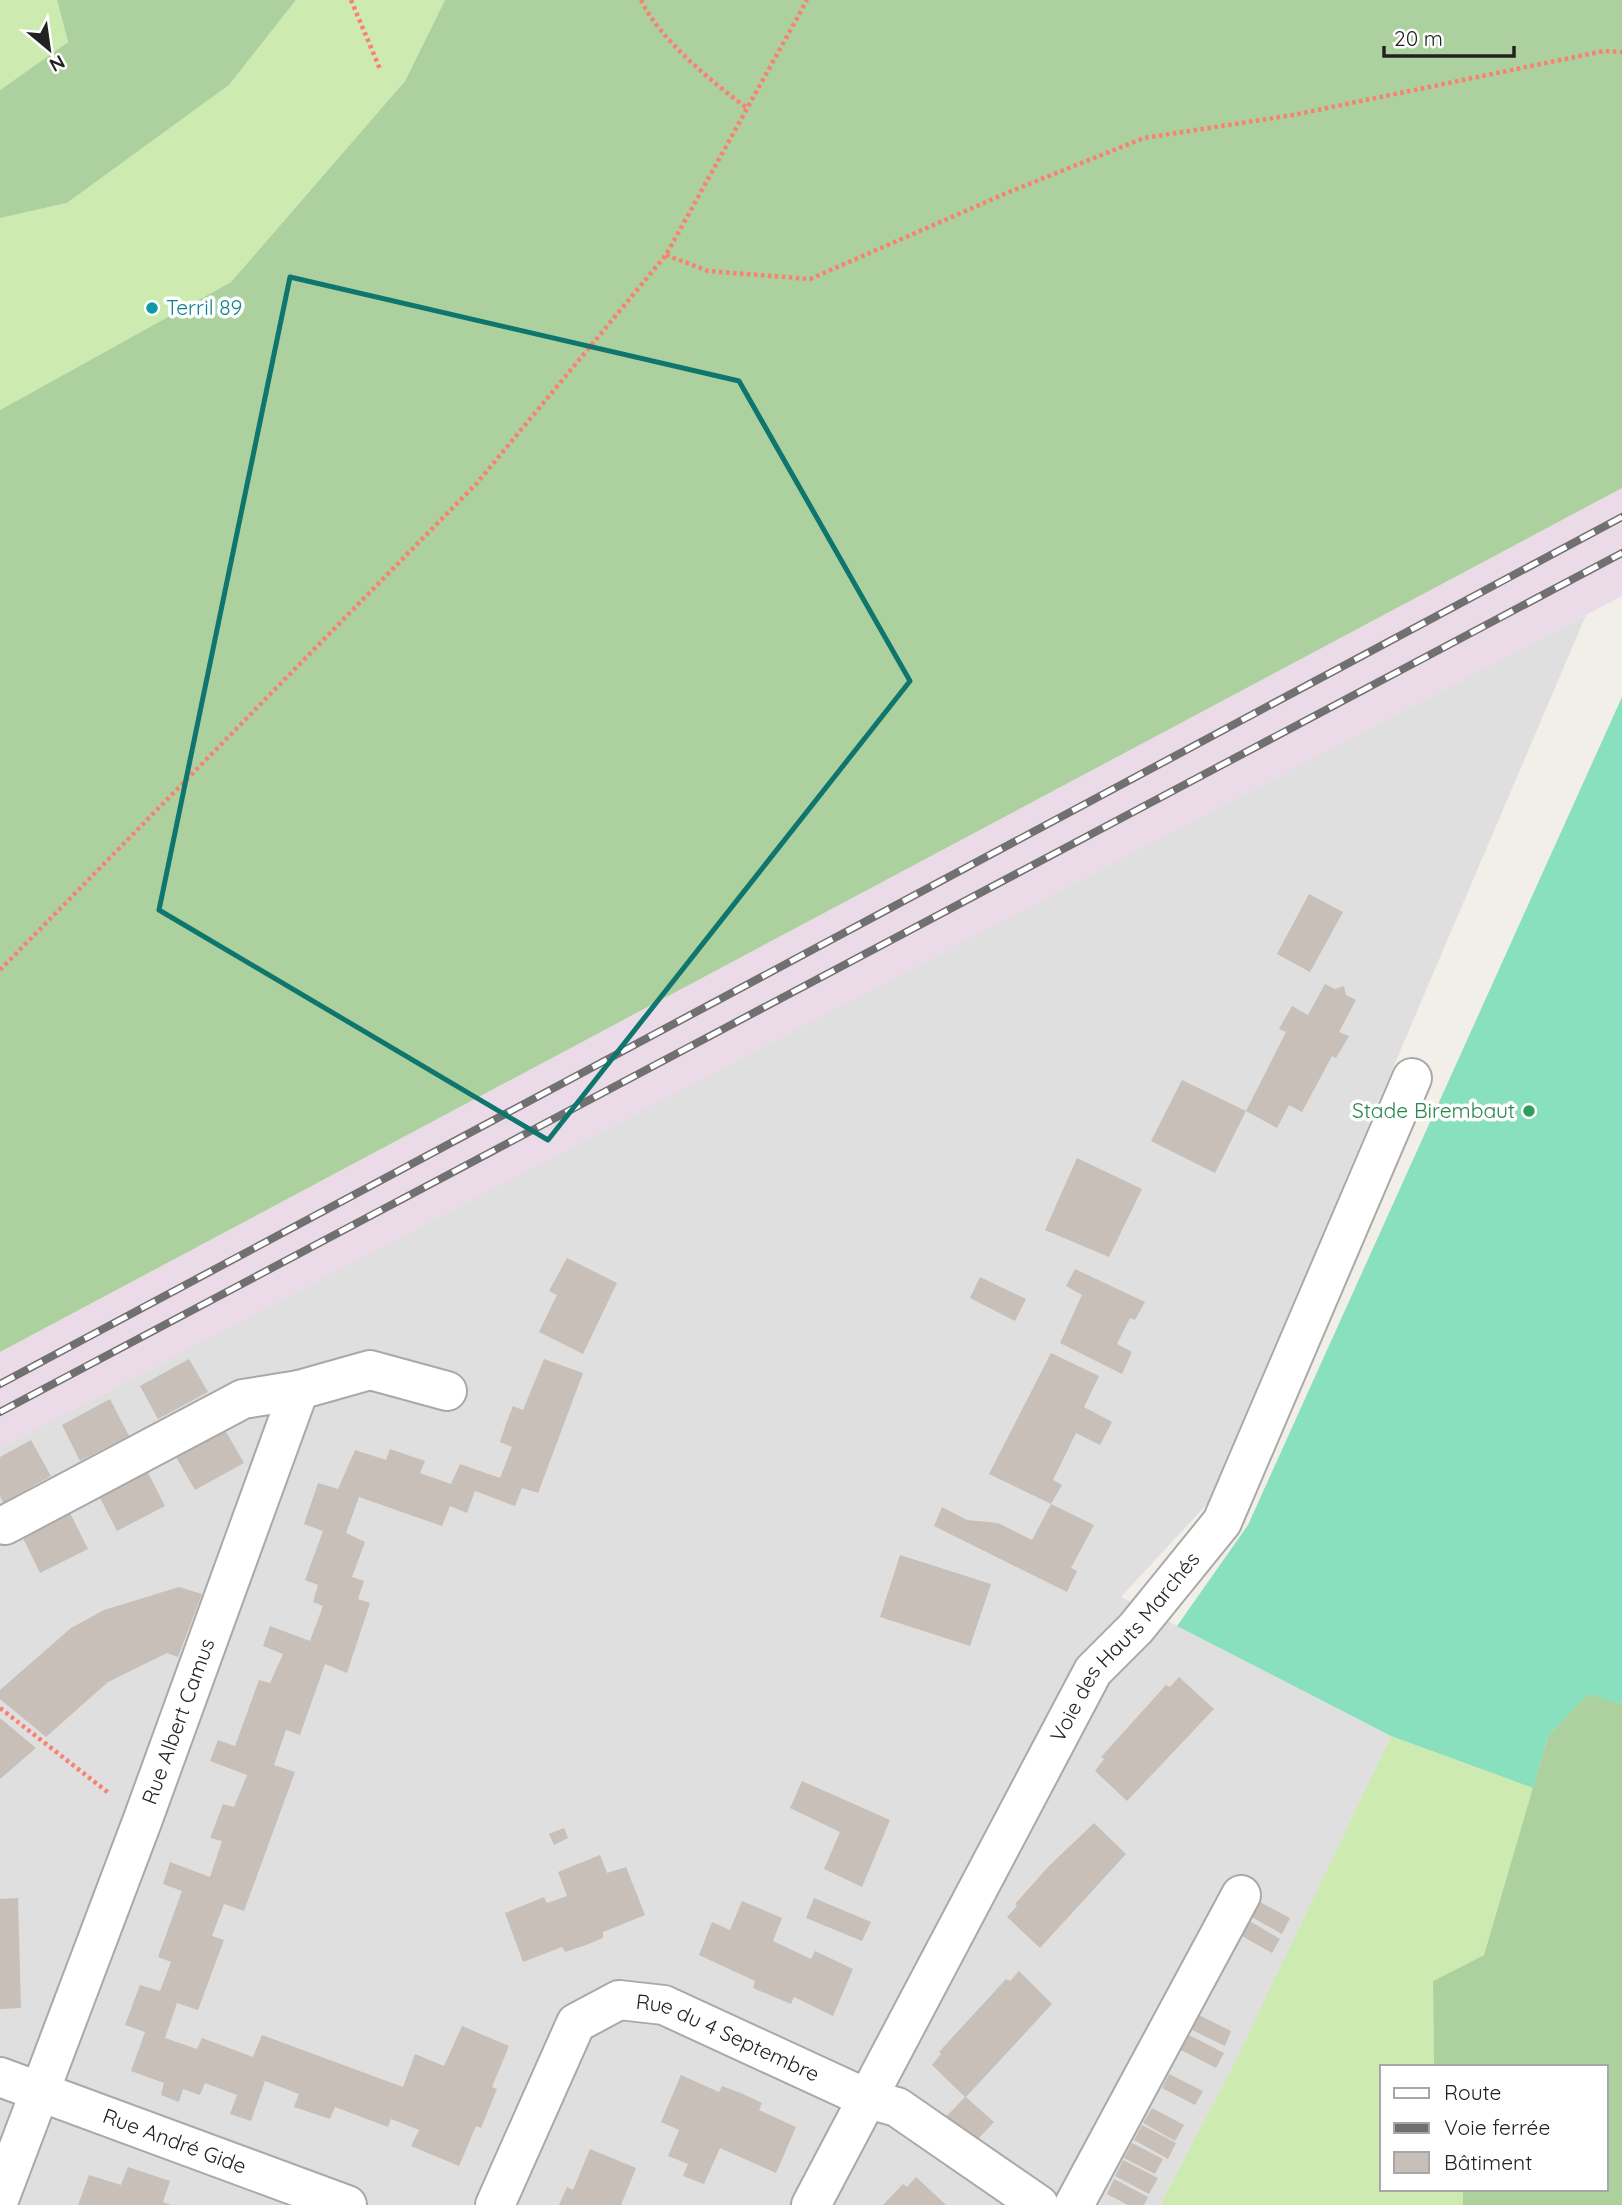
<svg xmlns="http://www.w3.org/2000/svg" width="1622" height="2205" viewBox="0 0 1622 2205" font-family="Quicksand,sans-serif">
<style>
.residential{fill:#e0dfdf}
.industrial{fill:#ebdbe8}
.grass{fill:#cdebb0}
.forest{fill:#add19e}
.pitch{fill:#88e0be}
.building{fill:#c7bfb8}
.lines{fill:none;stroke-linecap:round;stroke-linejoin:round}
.minor-casing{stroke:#a9a9a9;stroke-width:42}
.path{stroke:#fa8072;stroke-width:4.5;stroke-dasharray:3.5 3.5;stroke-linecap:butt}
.minor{stroke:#fff;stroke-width:38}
.rail-casing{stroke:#707070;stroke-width:8}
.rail{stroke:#fff;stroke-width:5;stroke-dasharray:16;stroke-linecap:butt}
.marked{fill:none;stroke:#0f766e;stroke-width:5;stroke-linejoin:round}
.culture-dot{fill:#0f9aa8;stroke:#fff;stroke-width:2.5}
.leisure-dot{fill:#2e9e5b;stroke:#fff;stroke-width:2.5}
.labels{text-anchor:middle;stroke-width:7;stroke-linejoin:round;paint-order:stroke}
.culture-label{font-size:21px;fill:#0d838f;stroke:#fff;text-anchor:start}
.leisure-label{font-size:21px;fill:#27864d;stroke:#fff;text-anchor:end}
.street-label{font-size:21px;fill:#222;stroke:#fff}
</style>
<rect width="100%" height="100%" fill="#f2efe9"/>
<path class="residential" d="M1586,615L1207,1504L1121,1597L1391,1736L1233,2067L1160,2205H0V1448L478,1195Z"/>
<path class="industrial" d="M1622,488V596L0,1448V1352Z"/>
<path class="grass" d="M0,0H57L68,42L0,90Z
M296,0H445L405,81L231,282L0,410V218L67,203L229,85Z
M1391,1736L1533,1788L1484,1955L1433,1981L1434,2067H1382V2189H1463V2205H1160L1233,2066Z"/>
<path class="forest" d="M57,0H296L229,85L67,203L0,218V90L68,42Z
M445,0H1622V488L0,1352V410L231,282L405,81Z
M1588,1693L1622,1704V2205H1463V2189H1606V2067H1434L1433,1981L1484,1955L1548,1736Z"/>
<path class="pitch" d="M1622,697V1704L1588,1694L1548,1736L1533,1788L1391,1736L1177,1626L1248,1525Z"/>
<path class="building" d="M1309,894L1343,912L1310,972L1277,954Z
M1325,984L1335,989L1344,986L1346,995L1356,1000L1339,1032L1349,1036L1336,1058L1332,1056L1302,1112L1289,1105L1277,1128L1246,1111L1215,1173L1151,1141L1182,1080L1246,1111L1286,1032L1279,1029L1292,1006L1308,1015Z
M1077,1158L1142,1189L1109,1257L1045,1230Z
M567,1258L617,1283L583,1354L539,1332L557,1295L549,1291Z
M1075,1269L1145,1302L1135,1320L1130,1318L1117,1344L1132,1352L1122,1374L1060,1343L1082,1295L1066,1286Z
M980,1277L1026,1299L1015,1321L970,1298Z
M1051,1353L1099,1376L1084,1407L1112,1422L1100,1445L1076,1433L1053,1480L1062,1485L1051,1504L989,1474Z
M189,1359L208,1392L158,1419L140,1386Z
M544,1359L583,1373L538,1493L522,1488L515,1506L475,1491L467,1513L450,1506L442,1526L359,1497L346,1533L365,1542L352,1577L364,1581L358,1599L370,1603L347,1673L325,1664L300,1735L286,1730L274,1765L295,1772L244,1911L224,1904L212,1936L224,1940L198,2010L177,2003L165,2038L197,2049L202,2038L253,2057L262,2035L403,2087L415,2054L444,2066L462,2026L509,2046L492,2087L497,2089L481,2128L476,2126L459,2166L411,2146L419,2130L391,2119L388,2127L335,2107L330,2119L294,2107L299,2094L265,2081L251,2121L230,2114L237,2095L205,2083L200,2095L183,2089L179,2102L161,2095L164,2083L131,2071L145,2032L125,2025L140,1985L160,1991L171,1962L158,1957L182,1891L163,1884L170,1862L210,1877L222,1841L210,1838L217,1820L223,1804L234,1807L247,1775L210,1761L218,1740L235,1746L259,1680L270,1683L283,1654L263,1646L270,1626L310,1641L323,1606L313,1602L318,1585L305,1580L323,1531L304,1524L318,1483L338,1489L355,1450L386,1460L390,1449L425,1461L420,1473L451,1484L460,1464L500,1478L512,1447L500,1442L507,1421L513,1406L523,1410Z
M110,1399L129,1436L80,1461L62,1425Z
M225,1430L244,1463L195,1490L176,1457Z
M31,1440L51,1476L3,1503L0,1496V1457Z
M147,1471L165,1506L117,1531L99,1496Z
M1051,1504L1094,1525L1071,1568L1077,1571L1067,1592L934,1526L942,1507L967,1520L998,1523L1032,1540Z
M70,1513L88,1549L40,1573L22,1536Z
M900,1555L991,1584L970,1646L880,1617Z
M179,1587L202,1594L178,1657L167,1653L108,1682L46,1737L0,1699V1690L71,1628L104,1610Z
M1179,1677L1214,1709L1127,1801L1095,1771L1104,1759L1101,1757L1166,1685L1170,1687Z
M0,1718L36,1748L0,1779Z
M802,1781L890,1820L862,1887L824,1869L840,1832L790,1808Z
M1094,1823L1126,1854L1040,1948L1007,1917L1017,1906L1015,1904L1048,1867Z
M564,1828L568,1838L554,1845L549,1834Z
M600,1855L607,1873L626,1867L645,1915L603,1932V1938L586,1945L565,1952L562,1947L523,1962L505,1913L544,1897L547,1903L567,1896L558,1872Z
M18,1898L21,2008L0,2009V1899Z
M814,1898L871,1922L862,1941L806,1918Z
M742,1901L782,1918L773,1941L811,1959L815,1951L853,1969L833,2016L794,1997L791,2004L753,1988L755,1981L699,1955L712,1922L730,1930Z
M1258,1901L1290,1918L1282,1934L1250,1916Z
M1248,1920L1280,1939L1272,1953L1240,1935Z
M1019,1971L1052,2004L966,2097L994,2122L976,2141L945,2118L965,2097L932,2065L941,2054L939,2052L1006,1979L1010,1981Z
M1199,2015L1231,2031L1225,2046L1192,2030Z
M1189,2035L1224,2053L1216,2068L1181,2050Z
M1169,2074L1203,2091L1195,2105L1162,2088Z
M681,2075L719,2092L722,2086L743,2094L762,2103L759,2110L796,2127L776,2173L720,2148L704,2184L683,2176L688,2164L668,2156L679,2130L661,2122Z
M1152,2108L1184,2125L1175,2141L1143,2123Z
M1142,2125L1176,2143L1168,2159L1134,2140Z
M1132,2143L1163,2159L1155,2174L1124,2158Z
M590,2149L636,2168L621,2205H559L567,2187L573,2190Z
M1123,2160L1158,2178L1149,2194L1115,2176Z
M128,2167L170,2181L163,2202L171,2205H78L89,2175L121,2185Z
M916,2177L946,2205H883L903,2184L907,2187Z
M1114,2179L1148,2197L1144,2205H1128L1107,2194Z"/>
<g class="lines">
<defs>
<g id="minor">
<path d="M5,1525L243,1399L299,1390"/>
<path id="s1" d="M0,2077L347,2205"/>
<path id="s2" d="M0,2197L143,1819L299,1390L370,1370L447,1391"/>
<path id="s3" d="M495,2205L576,2023L619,2000L664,2005L868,2099L897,2107L1039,2205"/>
<path id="s4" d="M811,2205L1093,1671L1136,1628L1222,1522L1412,1078"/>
<path d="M1074,2205L1241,1895"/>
</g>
</defs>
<use href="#minor" class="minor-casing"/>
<path class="path" d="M351,0L380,69
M641,0C659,39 713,83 747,108
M666,255L708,271L810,279L1009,192L1144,138L1293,115L1604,51L1622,52
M0,970L477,483L666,255L807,0
M0,1708L110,1794"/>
<use href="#minor" class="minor"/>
<defs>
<path id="rail" d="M0,1384L1622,517
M0,1412L1622,553"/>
</defs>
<use href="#rail" class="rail-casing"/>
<use href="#rail" class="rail"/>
</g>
<path class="marked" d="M290,277L739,381L910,681L548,1140L159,910Z"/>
<circle class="culture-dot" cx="152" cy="308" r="7"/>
<circle class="leisure-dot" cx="1529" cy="1111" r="7"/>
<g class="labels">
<g class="culture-label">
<text x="166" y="315">Terril 89</text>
</g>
<g class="leisure-label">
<text x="1515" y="1118">Stade Birembaut</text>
</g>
<g class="street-label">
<text dy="7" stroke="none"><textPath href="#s4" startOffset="642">Voie des Hauts Marchés</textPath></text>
<text dy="7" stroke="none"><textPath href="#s2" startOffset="508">Rue Albert Camus</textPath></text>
<text dy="7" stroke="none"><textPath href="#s3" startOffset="364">Rue du 4 Septembre</textPath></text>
<text dy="7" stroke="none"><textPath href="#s1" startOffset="186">Rue André Gide</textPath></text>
</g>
</g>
<rect x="1380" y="2065" width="228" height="126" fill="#ffffff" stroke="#a7a7a7" stroke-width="2"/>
<rect x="1394" y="2088" width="35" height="10" fill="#ffffff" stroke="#a7a7a7" stroke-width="2"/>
<text x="1444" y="2100" font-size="21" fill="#222222">Route</text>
<rect x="1394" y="2123" width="35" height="10" fill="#707070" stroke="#a7a7a7" stroke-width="2"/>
<text x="1444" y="2135" font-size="21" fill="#222222">Voie ferrée</text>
<rect x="1394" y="2152" width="35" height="21" fill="#c7bfb8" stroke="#a7a7a7" stroke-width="2"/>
<text x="1444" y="2170" font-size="21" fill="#222222">Bâtiment</text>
<g transform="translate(49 49) rotate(151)" stroke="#ffffff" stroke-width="5" paint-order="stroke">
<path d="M0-5L12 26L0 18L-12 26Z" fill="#222222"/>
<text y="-10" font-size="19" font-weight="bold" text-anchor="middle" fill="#222222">N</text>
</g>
<path d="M1384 46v10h130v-10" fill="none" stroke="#222222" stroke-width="3.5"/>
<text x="1394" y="46" font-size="21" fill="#222222" stroke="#ffffff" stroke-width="5" paint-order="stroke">20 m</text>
</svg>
